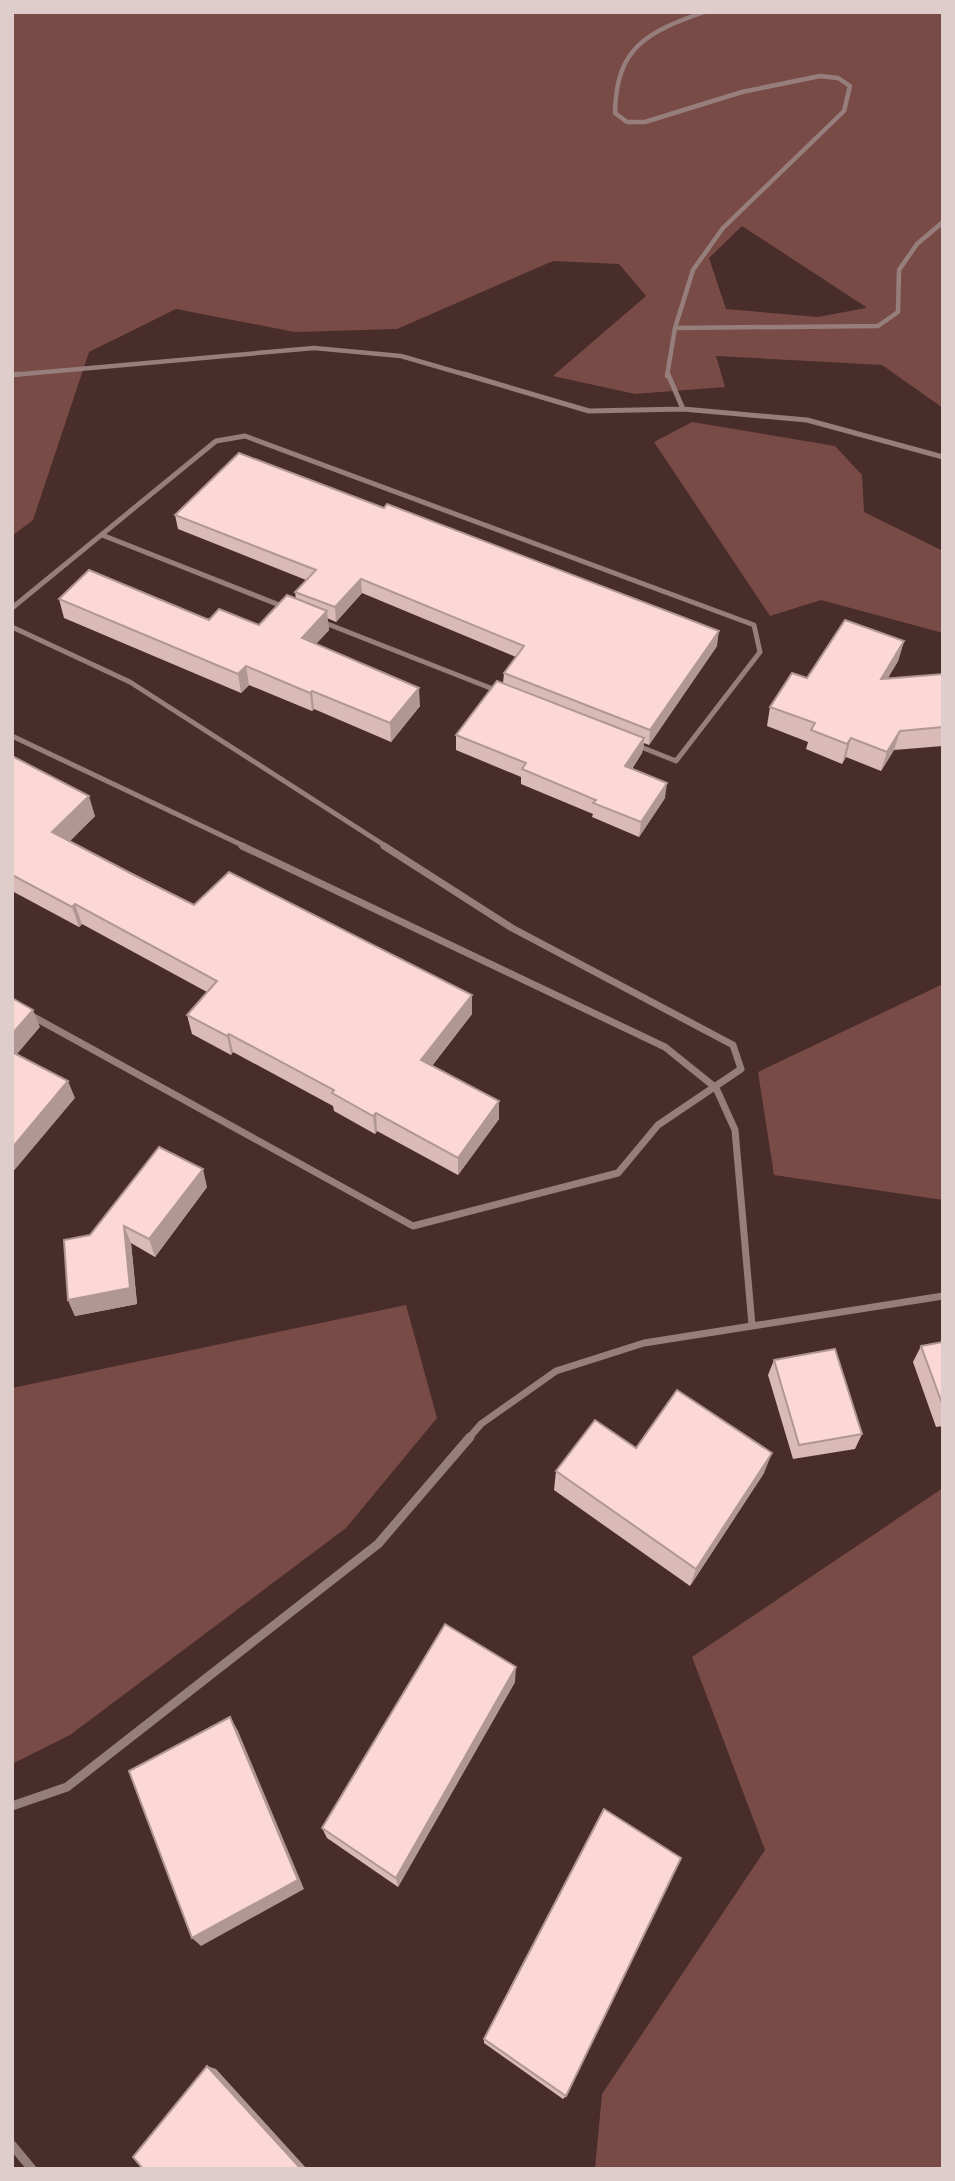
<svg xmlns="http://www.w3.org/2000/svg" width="955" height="2181" viewBox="0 0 955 2181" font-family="'Noto Sans',sans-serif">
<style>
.green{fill:#794b47;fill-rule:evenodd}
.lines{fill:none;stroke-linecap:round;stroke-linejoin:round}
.street-far3{stroke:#967e7c;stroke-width:4.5}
.street-far2{stroke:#967e7c;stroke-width:5}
.street-far1{stroke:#967e7c;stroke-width:7}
.street{stroke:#967e7c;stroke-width:9}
.wall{fill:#d9bab6}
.shaded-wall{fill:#b09794}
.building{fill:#fcd8d4;stroke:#b09794;stroke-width:2}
</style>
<rect width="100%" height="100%" fill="#482d2b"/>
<path class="green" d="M12,12H943V408L882,365L716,356L725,387L635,394L553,376L646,296L619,264L553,261L397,329L295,332L176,309L89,352L33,520L12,536ZM742,226L866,307V308L818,317L726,309L709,258Z
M692,422L835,446L862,475L864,512L943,551V633L821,600L770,616L654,442Z
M943,984V1200L774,1175L758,1072Z
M406,1305L437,1418L346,1528L70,1735L12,1764V1388Z
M943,1488V2169H595L602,2094L765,1850L692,1657Z"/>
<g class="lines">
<path class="street-far3" d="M675,328L878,326L898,312L899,270L917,244L943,222
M12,375L314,348L401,356L470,376
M667,376L675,328L693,270L723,228L844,111L850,86L838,78L820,76L742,92L645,122H627L615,113C616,47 647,32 704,12"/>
<path class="street-far2" d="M464,374L589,411L683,409L807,420L943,457
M668,374L683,409
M12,375L19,374
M102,535L287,608
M12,608L216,441L245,436L754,625L760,652L676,761L636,745
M320,621L498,691
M12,627L130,682L387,847
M12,736L246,847"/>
<path class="street-far1" d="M242,846L665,1047L716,1088L735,1130L752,1325
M12,1005L413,1226L618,1173L658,1125L741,1069L733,1045L512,928L384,846
M468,1439L481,1424L556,1371L644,1343L943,1296"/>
<path class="street" d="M12,1806L67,1787L378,1544L470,1437
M12,2145L32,2169"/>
</g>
<path class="wall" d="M175,515L717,646L649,745L644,743L642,753L632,769L665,798L639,837L592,817L593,814L521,784V777L456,750V735L503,683L504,673L516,657L362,593L336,622L327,618L329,630L316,644L420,706L391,742L314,709L312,711L249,685L241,693L64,618L59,599L259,625L296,599L295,592L306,580L178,529Z
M904,641L898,661L888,678L943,674V746L894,750L881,771L846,757L842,764L806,749L808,742L767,726L770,707L807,678Z
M12,756L95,816L70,841L194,905L472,995V1014L432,1066L499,1101V1119L458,1175L377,1131L375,1134L334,1111L333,1106L233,1052L231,1055L192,1034L187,1015L207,992L82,924L79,927L12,891Z
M207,1187L155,1257L131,1243L137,1304L75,1316L68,1300L90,1235Z
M943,1342V1426L936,1427L913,1362L921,1346Z
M774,1360L862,1434L855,1449L793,1459L768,1375Z
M636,1448L764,1473L690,1586L554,1490L556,1471Z
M515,1682L398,1887L327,1838L322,1828Z
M484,2039L566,2096L563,2099L484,2043Z"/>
<path class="shaded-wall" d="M361,579L362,593L336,622L335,607Z
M327,611L329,630L304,657L302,638Z
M719,631L717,646L649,745L650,730Z
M904,641L898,661L875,698L881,679Z
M246,666L249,685L241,693L238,674Z
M419,688L420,706L391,742L390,723Z
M312,691L314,709L312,711L310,693Z
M900,731L894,750L881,771L887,752Z
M644,738L642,753L623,781L625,766Z
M851,738L846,757L842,764L847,744Z
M667,783L665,798L639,837L641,822Z
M89,796L95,816L58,852L52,832Z
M75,904L82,924L79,927L72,907Z
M472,995V1014L422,1078L421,1060Z
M33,1010L40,1027L12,1060V1034Z
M229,1034L233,1052L231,1055L227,1036Z
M68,1081L75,1098L12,1173V1148Z
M499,1101V1119L458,1175V1158Z
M376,1113L377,1131L375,1134L373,1116Z
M203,1169L207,1187L155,1257L149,1239Z
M124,1226L131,1243L137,1304L75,1316L68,1300Z
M772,1453L764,1473L690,1586L696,1569Z
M516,1667L515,1682L398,1887L396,1878Z
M230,1717L238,1731L304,1889L201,1946L192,1938Z
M207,2066L216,2069L307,2169H301Z"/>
<path class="building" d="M239,453L384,508L387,504L719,631L650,730L504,673L524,646L361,579L335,607L295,592L316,570L175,515Z
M89,570L209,620L219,609L259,625L287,595L327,611L302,638L419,688L390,723L312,691L310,693L246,666L238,674L59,599Z
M845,620L904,641L881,679L943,674V727L900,731L887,752L851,738L847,744L811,730L815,723L770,707L792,673L807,678Z
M497,681L644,738L625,766L667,783L641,822L593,803L596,800L522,769L526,763L456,735Z
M12,756L89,796L52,832L134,875L194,905L229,872L472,995L421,1060L499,1101L458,1158L376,1113L373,1116L332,1093L334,1090L229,1034L227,1036L187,1015L217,981L75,904L72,907L12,875Z
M12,998L33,1010L12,1034Z
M12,1052L68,1081L12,1148Z
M159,1147L203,1169L149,1239L124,1226L130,1288L68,1300L64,1240L90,1235Z
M943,1342V1406L921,1346Z
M835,1349L862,1434L799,1445L774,1360Z
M677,1390L772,1453L696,1569L556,1471L595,1420L636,1448Z
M445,1624L516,1667L396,1878L322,1828Z
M230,1717L298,1880L192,1938L129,1771Z
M604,1809L681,1858L566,2096L484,2039Z
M207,2066L301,2169H143L133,2157Z"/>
<rect width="955" height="2181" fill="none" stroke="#decdcb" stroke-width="28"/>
</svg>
